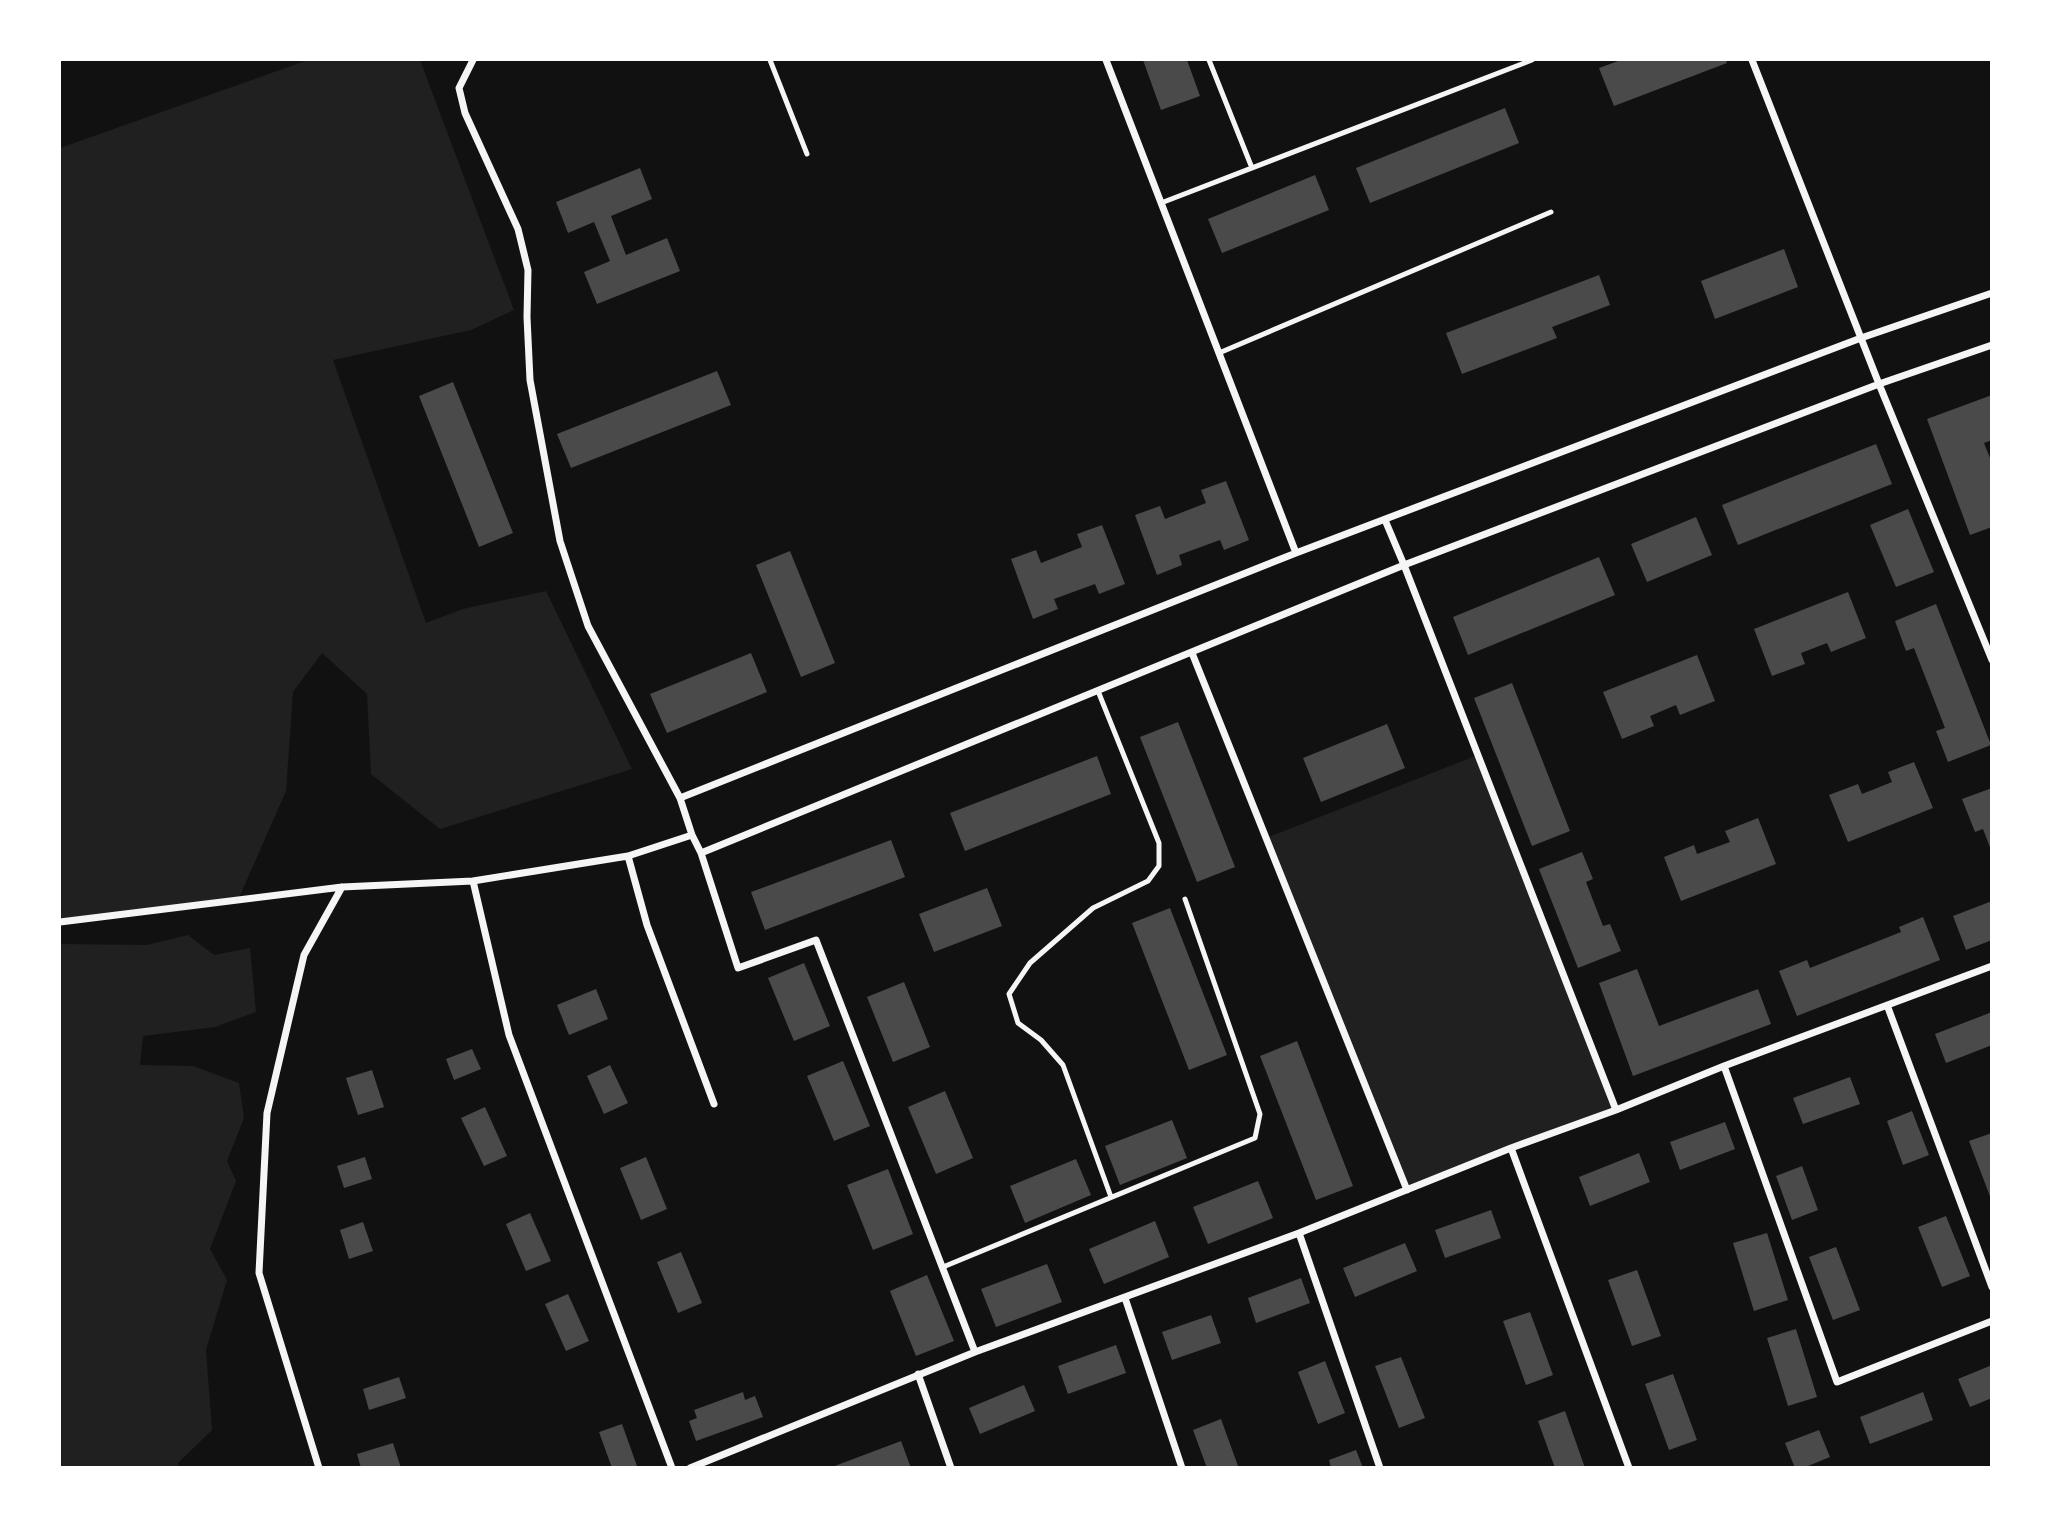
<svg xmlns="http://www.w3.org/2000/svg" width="2051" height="1527" viewBox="0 0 2051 1527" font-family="'Roboto Condensed',sans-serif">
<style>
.green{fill:#202020}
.building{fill:#4a4a4a}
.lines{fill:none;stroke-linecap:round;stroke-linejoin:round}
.service{stroke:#f5f5f5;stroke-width:5}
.minor{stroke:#f5f5f5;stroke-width:7}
</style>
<rect width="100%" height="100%" fill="#111"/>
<path class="green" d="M308,60H420L514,310L471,330L333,360L426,623L463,609L546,591L632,769L440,829L371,774L367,694L322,653L293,692L286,791L238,900L60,922V148Z
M1478,755L1616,1110L1407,1190L1266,838Z
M188,935L214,955L250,948L256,1012L215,1027L143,1036L140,1065L193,1066L239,1083L244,1118L227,1161L236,1181L210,1249L227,1280L206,1350L212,1430L178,1463L179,1467H60V944L147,945Z"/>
<path class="building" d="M1143,60H1187L1200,96L1161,110Z
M1621,60H1726L1727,63L1614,106L1599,68Z
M1505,108L1519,143L1370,203L1356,168Z
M640,168L652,199L611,216L626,255L667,238L680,271L597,304L584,272L610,261L594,222L568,233L556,202Z
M1315,175L1329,210L1222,253L1208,219Z
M1784,249L1798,287L1715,319L1701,281Z
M1599,275L1610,305L1552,327L1557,338L1462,374L1446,333Z
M717,371L731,405L571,468L557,434Z
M453,382L513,533L479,547L419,396Z
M1992,395V440L1984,443L1992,463V527L1970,535L1927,419Z
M1876,444L1892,484L1738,545L1722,505Z
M1226,481L1249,540L1224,550L1220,540L1179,555L1182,565L1157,575L1135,515L1160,506L1165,519L1206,503L1201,490Z
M1908,509L1934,572L1896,587L1870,525Z
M1696,517L1712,555L1647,582L1631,544Z
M1102,525L1125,584L1099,594L1095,584L1054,599L1058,609L1033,619L1011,559L1036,550L1041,563L1082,547L1077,534Z
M790,551L835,663L801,677L756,565Z
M1599,557L1615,595L1468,655L1453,617Z
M1848,592L1866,638L1831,652L1827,643L1801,653L1805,664L1772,676L1754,629Z
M1936,604L1991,745L1948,762L1936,731L1945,728L1914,648L1906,651L1895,621Z
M751,653L767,692L667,733L650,694Z
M1697,655L1715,701L1680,715L1676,705L1650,716L1654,726L1622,739L1603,692Z
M1512,683L1570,831L1532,846L1474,698Z
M1178,722L1235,867L1197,882L1140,737Z
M1387,724L1405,768L1321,802L1303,758Z
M1097,756L1111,794L965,851L950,813Z
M1914,762L1933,808L1848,842L1829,795L1858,784L1862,794L1892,782L1888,772Z
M1992,788V850H1991L1983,829L1975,832L1962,799Z
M1758,818L1776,864L1681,901L1664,857L1694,845L1697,854L1730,842L1725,831Z
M891,840L905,877L765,930L751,892Z
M1582,852L1593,879L1586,882L1603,926L1610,924L1621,951L1578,968L1539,869Z
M987,888L1002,926L934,952L919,914Z
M1992,901V940L1966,950L1953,916Z
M1170,908L1227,1055L1189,1070L1132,923Z
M1923,917L1940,960L1797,1016L1779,971L1807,960L1810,968L1901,932L1899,927Z
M804,963L830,1026L794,1041L768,978Z
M1637,969L1659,1026L1758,989L1771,1024L1633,1076L1599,983Z
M904,982L930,1047L893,1062L867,997Z
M596,989L608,1019L569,1035L557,1005Z
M1992,1012V1045L1946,1063L1935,1034Z
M1297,1041L1353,1186L1316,1200L1260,1056Z
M472,1049L481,1069L454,1080L446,1059Z
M843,1061L870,1126L834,1141L807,1076Z
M610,1065L628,1103L604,1114L587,1076Z
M372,1070L384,1107L358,1115L346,1078Z
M1850,1077L1860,1104L1803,1124L1793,1098Z
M945,1091L973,1158L936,1174L908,1107Z
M485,1107L507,1156L484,1166L461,1118Z
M1912,1111L1929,1155L1903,1165L1887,1121Z
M1172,1120L1187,1158L1120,1185L1105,1146Z
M1725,1122L1735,1149L1680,1170L1670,1142Z
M1992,1133V1199H1991L1969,1141Z
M1639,1153L1650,1182L1590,1206L1579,1177Z
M365,1157L372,1179L344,1188L337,1166Z
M646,1157L667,1209L641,1220L620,1168Z
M1076,1159L1091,1195L1025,1223L1010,1186Z
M1802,1166L1818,1210L1792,1220L1776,1176Z
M888,1169L913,1234L873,1250L847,1185Z
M1258,1181L1273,1218L1208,1244L1193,1207Z
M1491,1210L1501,1238L1445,1258L1435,1230Z
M530,1213L551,1261L526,1271L506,1224Z
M1946,1216L1970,1276L1942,1287L1918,1227Z
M1155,1221L1169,1257L1104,1284L1089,1249Z
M363,1222L373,1251L349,1259L340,1230Z
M1767,1233L1788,1300L1754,1311L1733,1243Z
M1405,1243L1417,1271L1355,1297L1343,1268Z
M1836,1247L1860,1310L1833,1320L1809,1257Z
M681,1252L702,1303L678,1313L657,1262Z
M1047,1264L1062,1302L996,1327L981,1289Z
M1637,1270L1661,1336L1632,1346L1608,1280Z
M927,1275L954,1341L916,1356L890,1291Z
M1301,1278L1310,1303L1256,1323L1248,1298Z
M568,1294L589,1341L566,1351L545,1304Z
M1530,1312L1553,1375L1526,1385L1503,1321Z
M1211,1315L1221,1343L1172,1360L1162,1332Z
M1796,1329L1817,1397L1788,1406L1767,1338Z
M1116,1345L1126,1373L1068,1394L1058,1366Z
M1401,1357L1425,1418L1399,1428L1375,1366Z
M1325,1361L1345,1413L1318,1424L1298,1372Z
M1992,1365V1398L1970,1407L1958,1379Z
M1673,1374L1697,1440L1669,1450L1645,1384Z
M399,1377L406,1398L369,1410L363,1389Z
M1024,1385L1035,1411L980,1434L969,1408Z
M743,1392L745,1400L755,1396L763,1417L696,1441L689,1421L697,1418L694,1410Z
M1923,1392L1933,1420L1870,1444L1860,1417Z
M1565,1411L1585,1468H1555L1538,1421Z
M1221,1419L1238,1466L1235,1468H1207L1193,1430Z
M622,1424L637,1466L633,1468H612L599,1432Z
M1819,1430L1830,1457L1803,1468H1795L1785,1443Z
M901,1441L911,1468H832V1467Z
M393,1443L401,1468H361L357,1454Z
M1356,1450L1363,1468H1331L1329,1460Z"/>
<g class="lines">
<path class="service" d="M770,60L807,154
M1209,60L1252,168
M1161,203L1532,60
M1219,353L1551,212
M1098,691L1159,843V866L1148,881L1093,908L1030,963L1009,994L1018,1023L1041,1040L1063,1065L1111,1197
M943,1267L1255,1138L1260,1114L1185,899"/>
<path class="minor" d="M473,60L459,88L465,113L518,229L528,270L527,317L530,380L560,541L588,626L680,798
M1106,60L1296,553
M1752,60L1879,384L1992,660
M1992,293L1861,338L1296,553L680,798L692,835L701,853L1404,565L1879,384L1992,345
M1385,520L1404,565L1616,1110
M1192,653L1407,1190
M701,853L738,968L816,940L975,1352
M628,856L647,925L714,1104
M473,881L509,1035L672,1468
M60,922L342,887L473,881L628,856L692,835
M1887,1005L1992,1287
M1724,1066L1837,1382L1992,1321
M1511,1148L1629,1468
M1299,1233L1380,1468
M1125,1298L1182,1468
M918,1374L951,1468
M319,1468L259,1273L267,1113L304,955L342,887
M690,1468L975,1352L1299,1233L1511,1148L1616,1110L1724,1066L1992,966"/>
</g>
<rect width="2051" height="1527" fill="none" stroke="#ffffff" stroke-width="122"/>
</svg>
